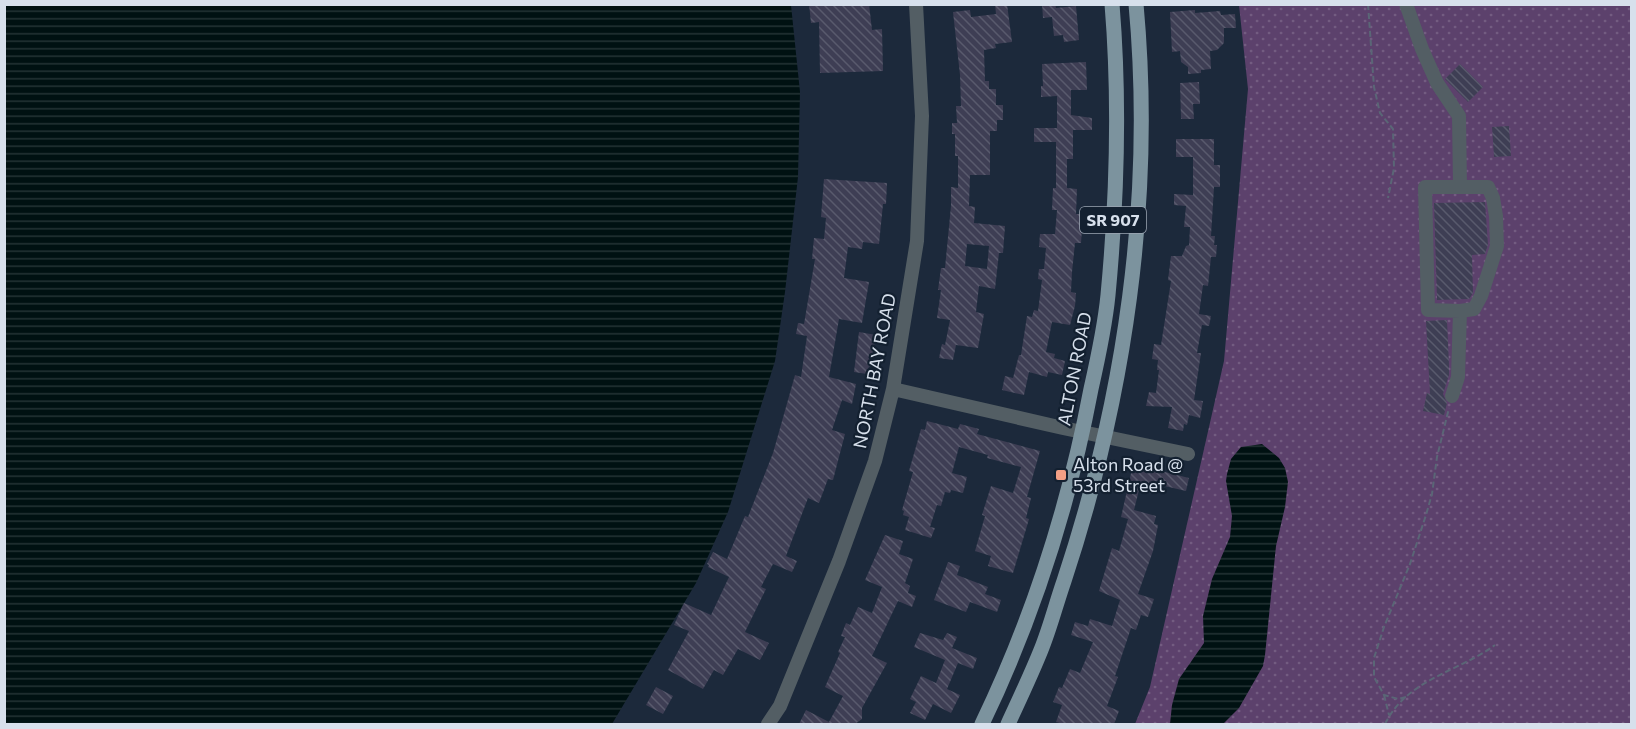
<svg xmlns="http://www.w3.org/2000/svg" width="1636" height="729" viewBox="0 0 1636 729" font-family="Commissioner,sans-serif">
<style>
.green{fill:url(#green-dots)}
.water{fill:url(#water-rules)}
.building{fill:url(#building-back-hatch);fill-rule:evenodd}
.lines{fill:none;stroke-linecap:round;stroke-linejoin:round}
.path{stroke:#5a6676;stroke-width:2;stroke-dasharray:6 3;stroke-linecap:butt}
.minor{stroke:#535e64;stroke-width:14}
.major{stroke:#7c939e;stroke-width:15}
.poi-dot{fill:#f39f85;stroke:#132030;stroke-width:2}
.labels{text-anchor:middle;stroke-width:4.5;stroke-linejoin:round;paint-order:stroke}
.shield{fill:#132030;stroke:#9ca6b4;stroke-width:1.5}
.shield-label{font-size:16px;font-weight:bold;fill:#d7e0ec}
.street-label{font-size:18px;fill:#d7e0ec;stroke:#132030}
.poi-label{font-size:18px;fill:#d7e0ec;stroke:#132030;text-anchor:start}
</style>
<defs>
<pattern id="green-dots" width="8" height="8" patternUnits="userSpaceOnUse" patternTransform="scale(1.5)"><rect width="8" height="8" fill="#5c416c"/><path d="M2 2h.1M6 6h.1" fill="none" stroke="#735c81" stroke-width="1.8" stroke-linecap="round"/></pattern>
<pattern id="water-rules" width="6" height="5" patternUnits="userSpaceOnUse" patternTransform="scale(1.5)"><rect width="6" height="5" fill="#001112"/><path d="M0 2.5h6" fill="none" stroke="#243335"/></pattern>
<pattern id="building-back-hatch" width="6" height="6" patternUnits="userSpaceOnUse" patternTransform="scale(1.5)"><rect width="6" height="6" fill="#3e3e54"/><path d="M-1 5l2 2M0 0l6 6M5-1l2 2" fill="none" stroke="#595a6d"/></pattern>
</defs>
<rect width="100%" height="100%" fill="#1c293b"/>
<path class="green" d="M1239,5H1631V724H1135L1150,687L1224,361L1248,89Z"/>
<path class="water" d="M4,5H791L800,92L798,177L785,292L775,361L728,512L696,583L612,724H5Z
M1262,444L1279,458L1285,468L1288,482L1285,507L1276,546L1265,655L1263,666L1239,708L1223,724H1170L1172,705L1179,679L1204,643L1203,616L1212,579L1230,537L1232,516L1226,481L1227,474L1231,459L1241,447Z"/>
<path class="building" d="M809,4H869L872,30L882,29L883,71L820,73L819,22L811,23Z
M995,4H1007L1012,42L995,44L996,48L984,50L985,81H989V89H996V105H1003V120H997V131H990V175H970L969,206L975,207L974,223L1005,226L1003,253H999L995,289L979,286L976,312L984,314L978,348L956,345L953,360L939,358L942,344L945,345L950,320L937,318L941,290H938L941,268H945L951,206V187L958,188V156H955V134H952V123H957L956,106H961L960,75L953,12L970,10L971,17L996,14ZM967,244L989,246L987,269L965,266Z
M1042,4H1055L1056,8L1076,6L1079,40L1064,42L1063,35L1054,36L1052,17L1043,18Z
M1195,10V13L1220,11L1221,15L1235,14L1236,28H1224V43L1217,50L1210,51L1211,69L1201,70V73L1188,74V67L1181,62L1180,51L1172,52L1170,12Z
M1086,62L1087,90H1071V115L1092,118V130H1073V159H1067V188L1077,189L1076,214H1083L1081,243H1075L1072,272L1071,292L1076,293L1075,306L1070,325L1052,322L1046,352L1055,354L1054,358L1065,361L1062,375L1048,372L1047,377L1029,372L1024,395L1002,390L1005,376L1013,378L1019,355H1021L1027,316L1032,317L1034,310L1038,311L1042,280L1038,279L1039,269H1044L1046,248L1039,247L1040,234H1055L1057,210H1052L1053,188H1056V142H1034V128H1057V96L1041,97V86H1043L1042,64Z
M1460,64L1483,87L1468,102L1445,79Z
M1199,82L1200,104H1193L1194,119H1181L1180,83Z
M1509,126L1511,156L1494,157L1492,127Z
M1176,139H1214V165H1220V187H1214L1211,236H1215L1214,245H1217L1216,257H1211L1208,286L1203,285L1199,314L1211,316L1209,326L1202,325L1197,353H1201L1194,400L1203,401L1200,418L1189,415L1187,425L1184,424L1183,431L1168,428L1172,407L1146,406L1149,392L1156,393L1159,370H1157L1158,360L1152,359L1154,344L1161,345L1171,281L1168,280L1171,256H1182L1186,246L1189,245L1190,227H1184L1186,206L1174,205V194L1193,195V157H1176Z
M824,179L887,183L886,204H883L879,244L863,242L862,249L848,247L844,278L869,282L862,323L839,319L829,377L856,384L852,404L842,400L832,430L845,434L833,480L828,479L819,503L808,498L786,556L797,561L792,572L773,564L761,587L766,589L745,632L769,643L760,660L738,649L723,675L714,670L703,689L668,670L689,631L674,625L684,603L711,615L729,577L708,567L709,565L707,564L713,552L727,559L745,516L748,517L773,453L795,375L801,377L807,336L796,334L798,323L804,324L815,259H812L814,238L824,239L826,218L821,217Z
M1485,202L1488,245L1485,254L1472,255L1473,293L1469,299L1437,300L1434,203Z
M1447,320L1449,365V375L1443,394L1447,403L1444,415L1423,411L1427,393L1430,394L1426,321Z
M859,332L876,335L870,367L869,366L867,374L854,372Z
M927,421L958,429L960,424L979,429L977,434L1040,451L1027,497L1031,498L1026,518L1029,519L1013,573L988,566L991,556L975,551L985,516L982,515L991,486L1013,493L1021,467L987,458L988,455L959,447L952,473L967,477L963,493L951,490L950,493L945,492L941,506L937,505L930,527L935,528L931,538L905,530L909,517L903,515L904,511L902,510L913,472L909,471L921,429L925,430Z
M1132,469L1152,473L1153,469L1189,478L1186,491L1156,484L1153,494L1139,490L1134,510L1156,516L1154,524L1158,525L1153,551L1138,594L1154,599L1148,617L1141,615L1136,630L1131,628L1115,676L1118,677L1107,706L1119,711L1114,724H1063L1056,722L1062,705L1053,702L1059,687L1062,688L1070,669L1080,673L1093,642L1071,635L1075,622L1088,626L1090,619L1112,626L1120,600L1099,591L1112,548L1119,551L1128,519L1121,517Z
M885,535L903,541L899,554L913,559L905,583L910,586L908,593L916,596L912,607L898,601L872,656L887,663L862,708V719L855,724H799L806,710L829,722L843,696L825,687L840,653L838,652L845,637L841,636L846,623L850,625L858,607L872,613L882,587L865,580Z
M948,562L960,566L957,575L988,587L985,594L1001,600L997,612L970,602L966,612L934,600Z
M920,633L943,640L947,633L957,637L952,648L977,658L973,669L958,663L947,689L960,695L951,713L933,704L925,720L910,713L916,702L910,699L921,676L936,683L945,660L914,647Z
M656,687L673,696L663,714L646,705Z"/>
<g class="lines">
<path class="path" d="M1368,4L1374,87L1380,113L1393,129L1394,168L1388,198
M1384,695L1389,715
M1406,697L1398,699L1384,695L1374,677V658L1384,627L1410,564L1426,515L1432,494L1437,457L1449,408
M1385,724C1407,679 1458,672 1495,645"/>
<path class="minor" d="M1406,4L1422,49L1437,83L1459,116L1460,187
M893,389L1063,428L1188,454
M1452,396L1458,377L1460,311L1428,310L1425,187H1488L1493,198L1496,216L1497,246L1481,296L1474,309L1460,311
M768,724L780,706L839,561L875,461L893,389L917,241L922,116L916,4"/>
<path class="major" d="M982,724C1033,618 1069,505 1091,389C1098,358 1105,326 1108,295C1117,199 1120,101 1112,4
M1008,724C1019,700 1031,675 1041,650C1050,628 1056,604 1064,581C1125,397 1154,199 1136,4"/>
</g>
<rect class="poi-dot" x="1055" y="469" width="12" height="12" rx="3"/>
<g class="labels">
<rect class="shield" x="1080" y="207" width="66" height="26" rx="4.5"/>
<g class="shield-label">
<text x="1113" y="226">SR 907</text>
</g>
<g class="street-label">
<text transform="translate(1075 369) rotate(-79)" y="6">ALTON ROAD</text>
<text transform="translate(875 371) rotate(-79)" y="6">NORTH BAY ROAD</text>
</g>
<g class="poi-label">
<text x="1073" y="471">Alton Road @<tspan x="1073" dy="21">53rd Street</tspan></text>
</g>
</g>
<rect width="1636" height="729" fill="none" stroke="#d7e0ec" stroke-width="12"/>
</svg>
